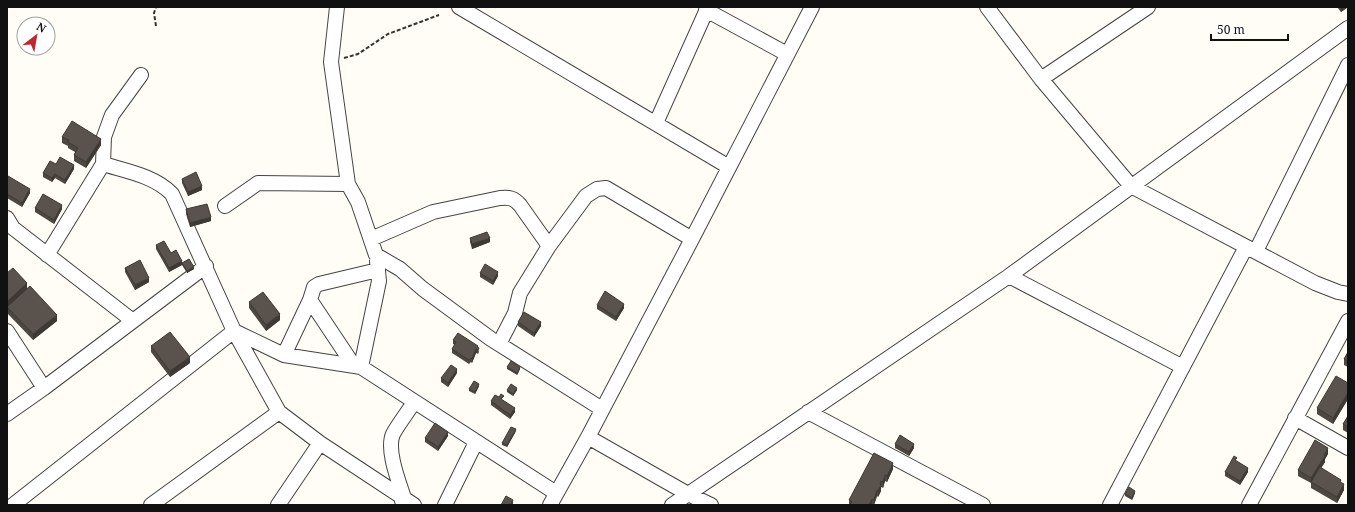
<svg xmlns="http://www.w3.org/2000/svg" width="1355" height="512" viewBox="0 0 1355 512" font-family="'Noto Serif',serif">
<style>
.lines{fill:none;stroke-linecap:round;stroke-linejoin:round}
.minor-casing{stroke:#444;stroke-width:16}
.path{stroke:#333;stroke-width:2;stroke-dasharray:4 2;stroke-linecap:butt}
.minor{stroke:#fff;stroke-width:14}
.wall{fill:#4d4742}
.shaded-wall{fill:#3f3936}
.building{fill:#5a524d;stroke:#3f3936}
</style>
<rect width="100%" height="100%" fill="#fffdf5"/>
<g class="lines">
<defs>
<path id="minor" d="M337,7L331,62L348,184L358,202L376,255L400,269L423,289L491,339L602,409
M459,7L729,167
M987,7L1041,79L1131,186L1315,283L1338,292L1348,294
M706,10L787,54
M1041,79L1148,7
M656,123L708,7
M103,164C126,171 155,176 172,194L234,331L279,412L320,443L414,505
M225,206L258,183L348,184
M7,218L13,228L133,321
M371,239L433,212L500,198C509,197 514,198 520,205L549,246
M1256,251L1348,65
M47,255L103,164L104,137L112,115L141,75
M1009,276L1183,367
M310,300L354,366
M7,331L44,388
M234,331L284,355L361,367L556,493
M499,344L515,313L520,293L549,246L586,196L597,189L606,188L692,239
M284,355L310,300L314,287L319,284L378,270
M361,367L379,281L377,261
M808,412L983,505
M7,414L44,388L206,266
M1295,418L1348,448
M588,437L688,494L711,505
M402,501L404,498C399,482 386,450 393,434C399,423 408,412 414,402
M13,505L234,331
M151,505L279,412
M278,505L320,443
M445,505L476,442
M550,505L588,437L692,239L812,7
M672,505L1009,276L1348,28
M1110,505L1246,247
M1249,505L1348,321"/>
</defs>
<use href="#minor" class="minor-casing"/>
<path class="path" d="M156,26L154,13L156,7
M344,58L358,54L388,34L439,15"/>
<use href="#minor" class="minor"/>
</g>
<path class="wall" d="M1337,7H1348L1341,12Z
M62,137L101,145L86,168L74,161V155L75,152L68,148V146L62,143Z
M56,164L74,169L65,184L55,178L52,182L43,177V173Z
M7,179L30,193L22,207L7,198Z
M182,179L202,190L188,196L182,183Z
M35,208L62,209L54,224L35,212Z
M186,209L211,221L190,227L186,214Z
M470,238L490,242L472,249L470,242Z
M156,245L171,253L182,263L194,269L187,273L182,265L169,272L156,249Z
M125,268L149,282L135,290L125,272Z
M7,273L27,288L57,321L33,340L7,313Z
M480,273L498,276L493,285L480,277Z
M249,302L280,320L266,331L249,308Z
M597,305L624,308L616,321L597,309Z
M518,322L541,326L534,337L518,326Z
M453,340L478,348L479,352L478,354L476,353L472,363L471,362L469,364L452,353V349L455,345L453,344Z
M151,346L190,363L170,377L151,352Z
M1348,352V367L1344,365V359Z
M507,367L520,369L517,375L507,369Z
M457,373L448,387L441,382V378Z
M1348,383V399L1333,424L1317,414V408Z
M479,386L475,394L469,391V389Z
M507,390H517L513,396L507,392Z
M503,400L515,412L510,419L491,405V401L504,400Z
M1348,416V433L1343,430V424Z
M516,431L507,447L502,445V443Z
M448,436L438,451L425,442V438Z
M895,444L914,448L909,456L895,448Z
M1328,454L1325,459V462L1321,468L1341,482L1344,490L1337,503L1311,488V483L1298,476V470Z
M1237,461L1248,472L1240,485L1225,476V472Z
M893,469L887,482L885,481L883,488L881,487V491L878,497L877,496L874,505H849V500Z
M1135,493L1132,500L1125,496V494Z"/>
<path class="shaded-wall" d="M1341,7H1348L1341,12Z
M101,139V145L86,168V162Z
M74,165V169L65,184V180Z
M55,174V178L52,182V178Z
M202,186V190L188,196V192Z
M30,189V193L22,207V203Z
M62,205V209L54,224V220Z
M211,217V221L190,227V223Z
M490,238V242L472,249V244Z
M182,261V265L169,272V268Z
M194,267V269L187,273V271Z
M498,272V276L493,285V281Z
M149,278V282L135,290V285Z
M27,283V289L7,307V308V302Z
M624,304V308L616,321V317Z
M280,314V320L266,331V325Z
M57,315V321L33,340V334Z
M541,322V326L534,337V333Z
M476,349V353L472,363V359Z
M190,357V363L170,377V371Z
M520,367V369L517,375V373Z
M457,369V373L448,387V383Z
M479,384V386L475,394V392Z
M517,388V390L513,396V394Z
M1348,393V399L1333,424V418Z
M515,408V412L510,419V415Z
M516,429V431L507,447V445Z
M448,432V436L438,451V447Z
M914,444V448L909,456V452Z
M1328,448V454L1325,459V462L1312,482H1311V484V478Z
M893,463V469L887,482V476Z
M1248,468V472L1240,485V481Z
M885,475V481L883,488V482Z
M881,481V491L878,497V491L880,484Z
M1344,484V490L1337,503V497Z
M877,490V496L874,505V500Z
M1135,491V493L1132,500V498Z
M872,499V505H869Z
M513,500V504L512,505H510Z"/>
<path class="building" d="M72,121L101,139L86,162L74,155L78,148L68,142L69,140L62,137Z
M60,157L74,165L65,180L55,174L52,178L43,173L50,161L56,164Z
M196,172L202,186L188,192L182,179Z
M8,176L30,189L22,203L7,194V179Z
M43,194L62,205L54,220L35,208Z
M207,204L211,217L190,223L186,209Z
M487,232L490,238L472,244L470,238Z
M164,241L171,253L176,250L182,261L169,268L156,245Z
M189,259L194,267L187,271L182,263Z
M140,260L149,278L135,285L125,268Z
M485,264L498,272L493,281L480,273Z
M13,268L27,283L7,302V273Z
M30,286L57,315L33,334L7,307Z
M605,291L624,304L616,317L597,305Z
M263,292L280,314L266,325L249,302Z
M524,312L541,322L534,333L518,322Z
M170,332L190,357L170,371L151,346Z
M458,333L478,346L477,347L479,348L478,350L476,349L472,359L471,358L469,360L452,349L456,342L453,340Z
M1348,352V361L1344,359Z
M511,361L520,367L517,373L507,367Z
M451,365L457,369L448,383L441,378Z
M1336,376L1348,383V393L1333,418L1317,408Z
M474,381L479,384L475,392L469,389Z
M511,384L517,388L513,394L507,390Z
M501,394L504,396L501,399L515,408L510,415L491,401L495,395L499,397Z
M1348,416V427L1343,424Z
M435,423L448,432L438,447L425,438Z
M511,427L516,429L507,445L502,443Z
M900,435L914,444L909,452L895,444Z
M1315,440L1328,448L1324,455L1325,456L1311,478L1298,470Z
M874,453L893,463L887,476L885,475L883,482L881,481L880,484L881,485L878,491L877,490L874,500L872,499L869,505H852L850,504L852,502L849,500Z
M1234,456L1237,458L1235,460L1248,468L1240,481L1225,472Z
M1320,467L1341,480L1340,482L1344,484L1337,497L1311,482Z
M1129,487L1135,491L1132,498L1125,494Z
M506,496L513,500L510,505H501Z"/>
<rect width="1355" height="512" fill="none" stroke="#111111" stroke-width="16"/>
<g transform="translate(36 36) rotate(31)"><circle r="19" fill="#ffffff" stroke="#a0a0a0"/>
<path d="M0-3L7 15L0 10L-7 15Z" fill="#c4262e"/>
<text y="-6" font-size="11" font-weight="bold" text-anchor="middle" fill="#111111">N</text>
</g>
<path d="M1211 34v6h77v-6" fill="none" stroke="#111111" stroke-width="2"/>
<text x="1217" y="34" font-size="12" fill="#111111" stroke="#ffffff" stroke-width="3" paint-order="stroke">50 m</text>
</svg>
